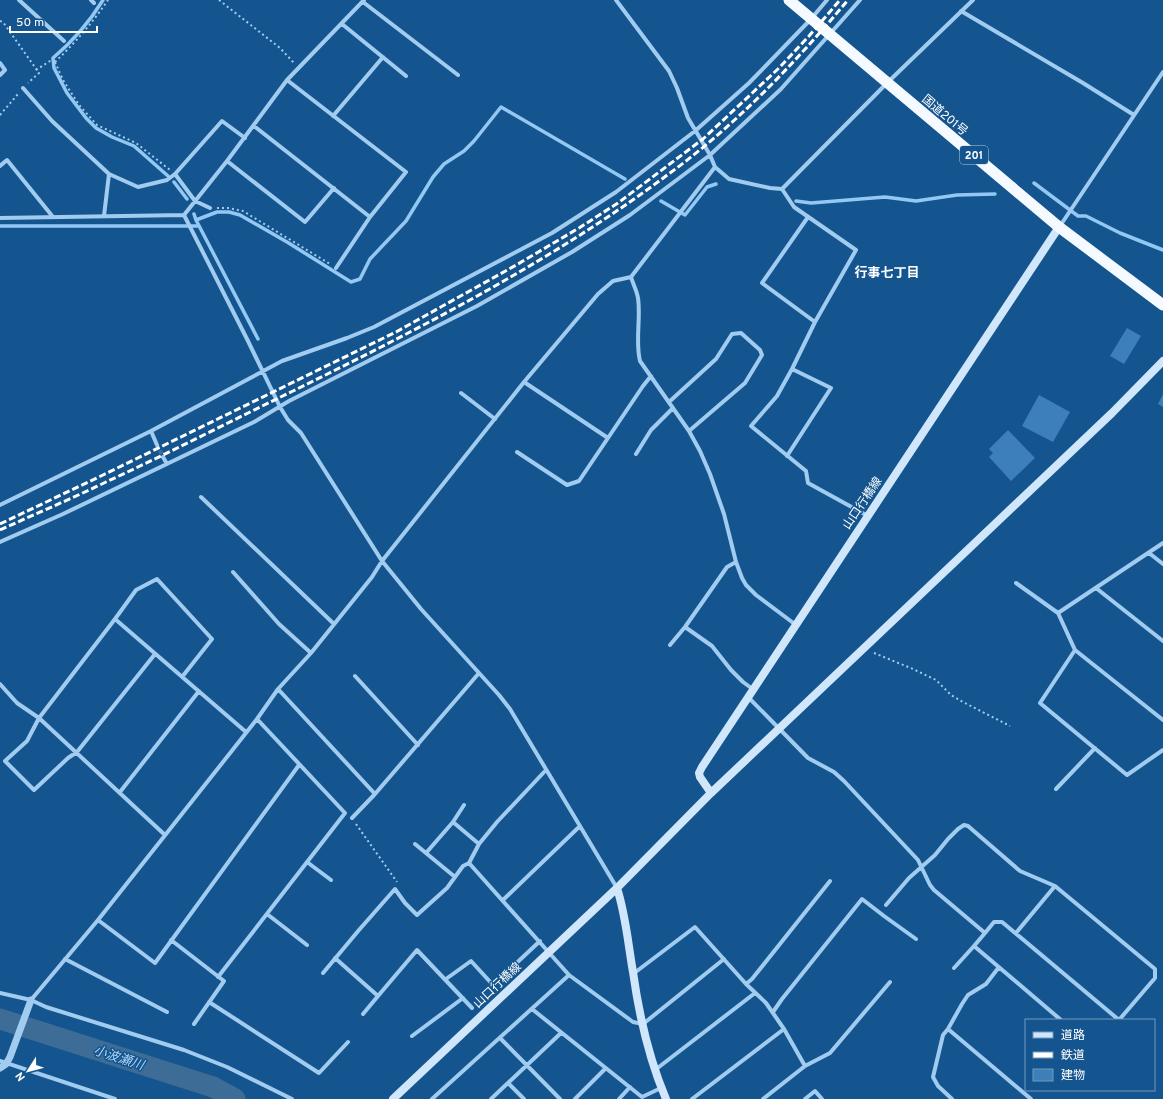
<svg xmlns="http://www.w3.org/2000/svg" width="1163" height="1099" viewBox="0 0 1163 1099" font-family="Overpass,'Noto Sans JP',sans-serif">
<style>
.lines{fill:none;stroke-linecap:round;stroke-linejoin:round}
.stream{stroke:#93c8f3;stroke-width:3.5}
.river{stroke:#3d6c96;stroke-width:21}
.building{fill:#3d7fb8}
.minor-tunnel{stroke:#386ea0;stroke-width:4;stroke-dasharray:4 2;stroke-linecap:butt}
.path{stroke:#a1ccf0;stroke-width:2;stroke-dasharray:2 3;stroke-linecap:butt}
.minor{stroke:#a1ccf0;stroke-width:4}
.tertiary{stroke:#a1ccf0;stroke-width:7}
.secondary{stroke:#cfe6fb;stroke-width:8}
.trunk{stroke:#f4faff;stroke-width:11}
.rail{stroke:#fff;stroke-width:3;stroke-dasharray:7 3;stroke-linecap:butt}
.labels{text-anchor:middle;stroke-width:3;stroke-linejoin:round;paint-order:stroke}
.shield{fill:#15558f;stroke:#b9ccdd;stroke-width:1}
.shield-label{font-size:11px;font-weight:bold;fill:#fff}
.street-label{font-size:12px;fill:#fff;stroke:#15558f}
.neighbourhood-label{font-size:13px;font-weight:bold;fill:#fff;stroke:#15558f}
.water-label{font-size:13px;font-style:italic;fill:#add6f7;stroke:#15558f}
</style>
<rect width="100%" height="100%" fill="#15558f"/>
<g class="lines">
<path class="stream" d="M103,0C90,21 72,42 53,58L54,68L67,93L86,118L96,128L112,137L134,146L168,176
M174,182L187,199
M1034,183L1078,216H1086L1120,233L1163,250
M661,201L685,215L707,187L716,184
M796,201L811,203L885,197L916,201L957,195L995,194
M194,214L196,220L217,212H229L240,215L287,242L351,282L360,279L370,259L406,221L433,177L444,164L464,151L474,141L501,107L625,179
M196,220L258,339
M0,226H199"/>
<path class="river" d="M0,1019L213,1087L235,1099"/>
</g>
<path class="building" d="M1127,328L1141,336L1124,364L1110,356Z
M1163,394V407L1158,404Z
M1039,395L1070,412L1053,442L1022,426Z
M1008,430L1035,458L1011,481L989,457L993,453L989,449Z"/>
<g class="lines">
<path class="minor-tunnel" d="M157,445L163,457"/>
<path class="path" d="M219,0L280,48L294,63
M0,21L3,22L39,73L28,83
M55,62L63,80L79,105L97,125L136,143L170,170
M55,62C75,43 93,22 108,0
M36,70L50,61L55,62
M0,115L18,94
M217,208H228L243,211L330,264
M874,653L913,669L936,680L951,695L963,702L1010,726
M356,824L397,882"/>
<path class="minor" d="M19,0L64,41
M91,0L94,3
M616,0L669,71L677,88L688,118L710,155L715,167L729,179L770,188L782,189L887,83L973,0
M363,2L458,75
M961,11L1083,83L1134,115
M342,24L406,76
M0,63L5,70L0,75
M287,80L406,172L370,217L336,268
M23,88L52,121L109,174L104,216
M333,116L383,57
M254,126L370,217
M227,161L305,222L334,188
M0,166L7,160L53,217
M109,174L138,187L167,180L175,174L222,121L245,138
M175,174L195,201L210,208
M782,189L794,207L856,250L815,322L792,369L777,396L751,426L806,471L808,483L868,516
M184,215L247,339L280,407L288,420L301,433L382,561L421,609L499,695L510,709L617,888
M184,215L227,161L287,80L364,0
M808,217L762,283L815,322
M0,218L184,215
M1060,226L1163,72
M631,277C633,284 637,291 638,298C641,319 635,341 640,361L689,431L700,451L710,474L724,514L736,562L742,578L746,585L756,595L796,625
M524,382L608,438
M461,393L495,419
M669,402L716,359L732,334L741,333L760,350L762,355L745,383L689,431
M151,431L157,445
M517,452L567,485L579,481L643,386L651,376
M636,454L651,430L673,408
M787,456L831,388L792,369
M163,457L167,464
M201,497L334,624
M0,505L151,431L282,361L347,338L374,327L552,233L616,192L695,131L749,83L811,19L827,0
M0,542L63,514L254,422L289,401L477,306L572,252L630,215L710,155L781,89L860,0
M1149,553L1163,564
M233,572L279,624L311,653
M1016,583L1058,613L1163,543
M1096,588L1163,641
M1058,613L1075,650L1163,720
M115,619L136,590L157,579L212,639L182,677
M685,627L712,646L731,670L743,682L754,690
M670,645L685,627L727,567L736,562
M1075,650L1040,703L1127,775L1163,750
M155,654L77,752L68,758L34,790L5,761L27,741L39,718L115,619L246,732
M355,676L418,745
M0,684L17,703L39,718L165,835
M278,689L375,794
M749,698L808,758L834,772L844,781L918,860L930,885L934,890L985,933L994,922H1002L1119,1020
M1056,789L1095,748
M120,792L199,691
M352,818L375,794L479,673
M453,822L479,844
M415,844L455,877
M426,853L453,822L464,805
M307,862L331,880
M469,863L569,975L633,1022L643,1024L724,959
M503,900L580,826
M886,905L909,878L935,855L948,839L958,829L964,825L968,826L1020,871L1055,886L1155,969V978L1119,1020
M267,914L307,945
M98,920L155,963L299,765
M985,933L974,946L1061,1020
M1016,933L1055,886
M171,940L224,981L194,1024
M335,958L378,996L417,950L472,1008
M65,959L167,1012
M954,968L974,946
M323,973L359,930L395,889L405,903L417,915L447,888L463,866L469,863L479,844L497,822L546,770
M633,974L695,927L746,984L766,1003L784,1029L805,1066L763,1099
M218,977L345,813L257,719
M446,979L471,961L493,985L540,941
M746,984L752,979L830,881
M0,993L31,1000L46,1007L184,1050L227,1067L292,1099
M31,1000L98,920L257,719L278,689L311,653L372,577L382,561L524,382L598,294L613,281L631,277L715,167
M209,1002L319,1073L348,1042
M532,1009L642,1097L661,1088
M773,1012L782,999L862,899L884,916L916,939
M363,1014L378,996
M948,1029L1031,1099
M412,1036L463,998
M500,1038L560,1099
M0,1061L115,1099
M805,1066L830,1053L890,982
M655,1070L755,993
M508,1083L524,1099
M432,1099L569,975
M491,1099L561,1033
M575,1099L605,1069
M619,1099L630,1087
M692,1099L784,1029
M805,1099L815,1091L822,1099
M952,1099L938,1086L933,1077L943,1035L948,1029L962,1004L968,995L986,984L999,967"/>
<path class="tertiary" d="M0,1068L6,1064L10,1057L31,1000"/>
<path class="secondary" d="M711,793L700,777L699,773L702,767L1059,227
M617,888C626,916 628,944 633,972C639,1015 649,1059 666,1099
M393,1099L617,888L711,793L1112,413L1163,361"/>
<path class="trunk" d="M789,0L1059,227L1163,305"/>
<path class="rail" d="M0,524L103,475L396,332L518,264L579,228L618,203L703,139L779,68L809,36L840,0
M0,530C35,514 71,499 106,482C169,453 231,421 293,391C423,327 554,260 670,173C737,124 795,63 848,0"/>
</g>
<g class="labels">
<rect class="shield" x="960" y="146" width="28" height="18" rx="3"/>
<g class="shield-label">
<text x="974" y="159">201</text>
</g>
<g class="street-label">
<text transform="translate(945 115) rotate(40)" y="4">国道201号</text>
<text transform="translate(862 503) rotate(-56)" y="4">山口行橋線</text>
<text transform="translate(497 985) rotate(-43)" y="4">山口行橋線</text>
</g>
<g class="neighbourhood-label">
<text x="887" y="277">行事七丁目</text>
</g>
<g class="water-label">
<text transform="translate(119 1057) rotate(18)" y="5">小波瀬川</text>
</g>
</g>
<rect x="1025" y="1019" width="130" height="72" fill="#15558f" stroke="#7399bc"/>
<rect x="1033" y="1032" width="20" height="6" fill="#cfe6fb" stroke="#7399bc"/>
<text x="1061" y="1039" font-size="12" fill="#ffffff">道路</text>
<rect x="1033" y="1052" width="20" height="6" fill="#ffffff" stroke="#7399bc"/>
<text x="1061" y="1059" font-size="12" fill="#ffffff">鉄道</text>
<rect x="1033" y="1069" width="20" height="12" fill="#3d7fb8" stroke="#7399bc"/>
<text x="1061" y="1079" font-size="12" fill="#ffffff">建物</text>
<g transform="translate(28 1071) rotate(234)" stroke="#15558f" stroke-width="3" paint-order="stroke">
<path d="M0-3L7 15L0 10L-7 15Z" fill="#ffffff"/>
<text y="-6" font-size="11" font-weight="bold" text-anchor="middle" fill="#ffffff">N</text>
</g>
<path d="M10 26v6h87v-6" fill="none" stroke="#ffffff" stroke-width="2"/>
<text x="16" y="26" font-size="12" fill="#ffffff" stroke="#15558f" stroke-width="3" paint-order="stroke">50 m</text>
</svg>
